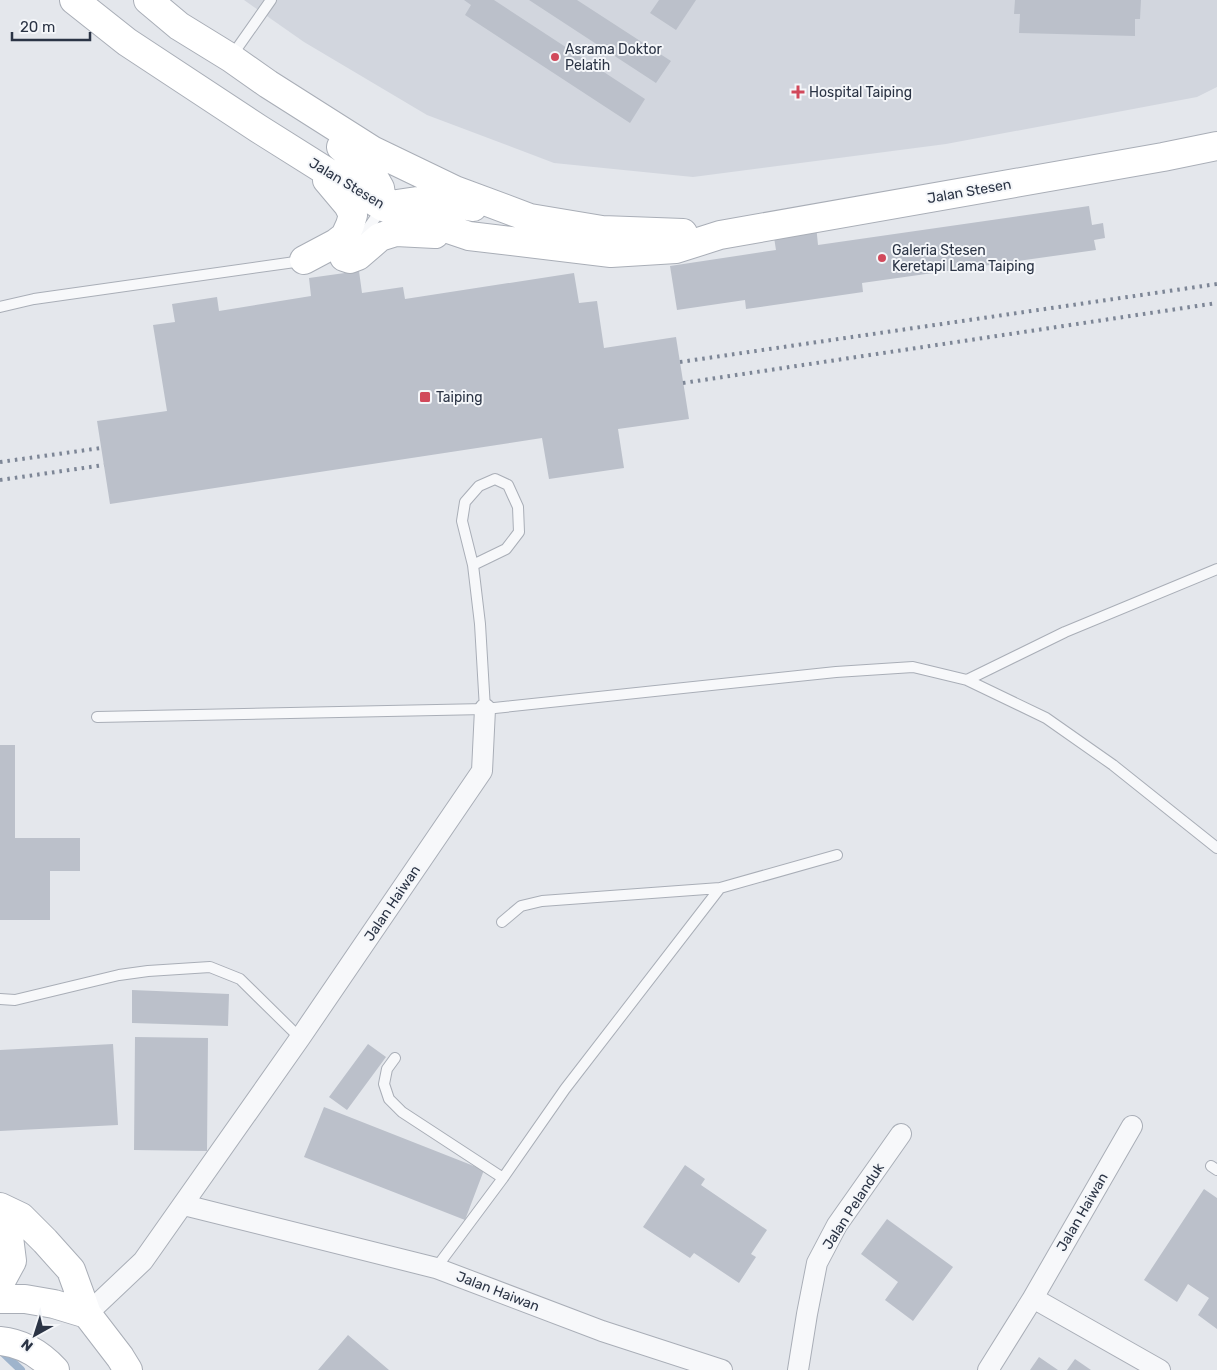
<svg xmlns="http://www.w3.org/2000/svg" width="1217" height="1370" viewBox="0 0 1217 1370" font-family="Rubik,sans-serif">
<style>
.built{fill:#d2d6de}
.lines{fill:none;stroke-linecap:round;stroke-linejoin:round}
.stream{stroke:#9fb4cc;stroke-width:8}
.building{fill:#bbc0ca}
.service-casing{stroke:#a9aeb7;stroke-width:12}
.minor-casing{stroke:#a9aeb7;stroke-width:22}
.secondary-casing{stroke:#a9aeb7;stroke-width:30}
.service{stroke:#f7f8fa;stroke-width:10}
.minor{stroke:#f7f8fa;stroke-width:20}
.secondary{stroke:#fff;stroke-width:28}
.rail{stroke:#7d8696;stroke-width:4;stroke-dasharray:2.5 5;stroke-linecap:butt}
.poi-dot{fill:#d1495b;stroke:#f4f6f9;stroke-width:2}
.labels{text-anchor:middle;stroke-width:4;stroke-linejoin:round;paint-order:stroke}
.poi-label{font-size:14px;fill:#2b3445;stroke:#f4f6f9;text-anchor:start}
.street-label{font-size:14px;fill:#2b3445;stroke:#f4f6f9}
</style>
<rect width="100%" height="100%" fill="#e4e7ec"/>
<path class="built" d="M244,0H1217V87L1197,97L946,144L693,177L554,163L427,115L304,42Z"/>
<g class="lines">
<path class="stream" d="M0,1350L21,1370"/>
</g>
<path class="building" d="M464,0H494L645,99L630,123L465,15L471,5Z
M529,0H577L671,61L656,83Z
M659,0H696L676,30L650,13Z
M1015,0H1141L1140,19H1135V36L1019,33L1020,14H1014Z
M1089,206L1092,225L1103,223L1105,238L1094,240L1096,250L862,283L863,292L746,309L745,300L677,310L670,266L776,250L773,231L816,225L818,245Z
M359,271L362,293L403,287L405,299L574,273L579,303L597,301L604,348L676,337L689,419L618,429L624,468L549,479L542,438L110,504L97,421L167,411L153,325L175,322L172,304L217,297L219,311L311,296L309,278Z
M0,745H15V838H80V871H50V920H0Z
M132,990L229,994L228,1026L132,1023Z
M135,1037L208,1038L207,1151L134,1150Z
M113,1044L118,1125L0,1131V1050Z
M368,1044L386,1057L347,1110L329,1097Z
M324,1107L484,1170L465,1220L304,1157Z
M685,1165L705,1179L701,1185L767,1230L751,1254L756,1257L739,1283L694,1253L690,1258L643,1227Z
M1204,1189L1217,1198V1329L1198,1315L1209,1298L1188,1284L1177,1302L1144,1280Z
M887,1219L953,1267L913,1321L885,1300L898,1282L861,1254Z
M348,1335L389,1370H318Z
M1039,1357L1058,1370H1030Z
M1075,1359L1091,1370H1067Z"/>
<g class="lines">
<defs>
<path id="service" d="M231,57L271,0
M361,238L383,207
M0,307L34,299L302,261
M473,565L506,549L519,532L518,507L508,485L495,479L479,486L465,502L462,521L473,565L480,624L485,709
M967,680L1065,632L1217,569
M97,717L485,709L836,672L913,667L967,680L1046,718L1113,765L1217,848
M502,922L521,906L542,901L720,888L837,855
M0,999L15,1000L119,975L148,971L210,967L240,979L300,1038
M395,1058L387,1069L384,1084L389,1099L402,1112L503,1178
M1211,1166L1217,1170
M436,1268L503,1178L565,1089L720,888"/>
<path id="minor" d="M184,1205L436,1268L602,1331L722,1370
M1033,1298L1160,1370
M87,1314L143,1261L300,1038L482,771L485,709
M798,1370L807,1314L817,1263L837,1225L901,1134
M988,1370L1033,1298L1132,1126"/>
<path id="secondary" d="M74,0L127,42L259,129L383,207L469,236L611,253L676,249L720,235L1163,157L1217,146
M148,0L179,26L231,58L268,84L372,150L455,190L530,218L602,230L683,233
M341,147L371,172L380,188L383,207
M390,205L417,201L443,202L473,207
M344,257L350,259L358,256L380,237L396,232L435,234
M304,260L336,243L345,236L350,225L353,215L348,205L327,180
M0,1207L21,1217L45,1241L71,1270L87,1314
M0,1219L9,1237L12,1261L0,1283
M0,1299H25L54,1304L87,1314L120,1357L128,1370
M0,1341C22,1343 40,1354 55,1370"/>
</defs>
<use href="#service" class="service-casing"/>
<use href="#minor" class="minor-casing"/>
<use href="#secondary" class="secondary-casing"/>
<use href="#service" class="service"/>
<use href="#minor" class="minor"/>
<use href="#secondary" class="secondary"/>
<path class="rail" d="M680,362L1217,284
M683,383L1217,303
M0,462L101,448
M0,480L104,465"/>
</g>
<g class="poi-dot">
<circle cx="555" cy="57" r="5"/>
<path d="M795.5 84.5h5v5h5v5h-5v5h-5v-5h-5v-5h5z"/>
<circle cx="882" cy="258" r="5"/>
<rect x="419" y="391" width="12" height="12" rx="2.5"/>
</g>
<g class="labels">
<g class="poi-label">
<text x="565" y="54">Asrama Doktor<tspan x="565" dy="16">Pelatih</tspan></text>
<text x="809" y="97">Hospital Taiping</text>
<text x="892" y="255">Galeria Stesen<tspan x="892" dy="16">Keretapi Lama Taiping</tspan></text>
<text x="436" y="402">Taiping</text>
</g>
<g class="street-label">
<text transform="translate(347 183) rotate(31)" y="5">Jalan Stesen</text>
<text transform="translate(969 191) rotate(-10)" y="5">Jalan Stesen</text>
<text transform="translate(392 903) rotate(-56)" y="5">Jalan Haiwan</text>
<text transform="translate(853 1206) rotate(-57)" y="5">Jalan Pelanduk</text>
<text transform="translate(1082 1212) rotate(-60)" y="5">Jalan Haiwan</text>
<text transform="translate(498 1291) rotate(21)" y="5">Jalan Haiwan</text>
</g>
</g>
<g transform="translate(35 1335) rotate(219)" stroke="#f4f6f9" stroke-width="4" paint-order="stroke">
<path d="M0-4L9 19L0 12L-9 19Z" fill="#2b3445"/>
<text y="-8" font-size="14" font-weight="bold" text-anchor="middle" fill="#2b3445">N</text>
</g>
<path d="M12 32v8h78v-8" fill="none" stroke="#2b3445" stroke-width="2.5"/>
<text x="20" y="32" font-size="15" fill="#2b3445" stroke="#f4f6f9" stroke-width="4" paint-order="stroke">20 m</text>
</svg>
